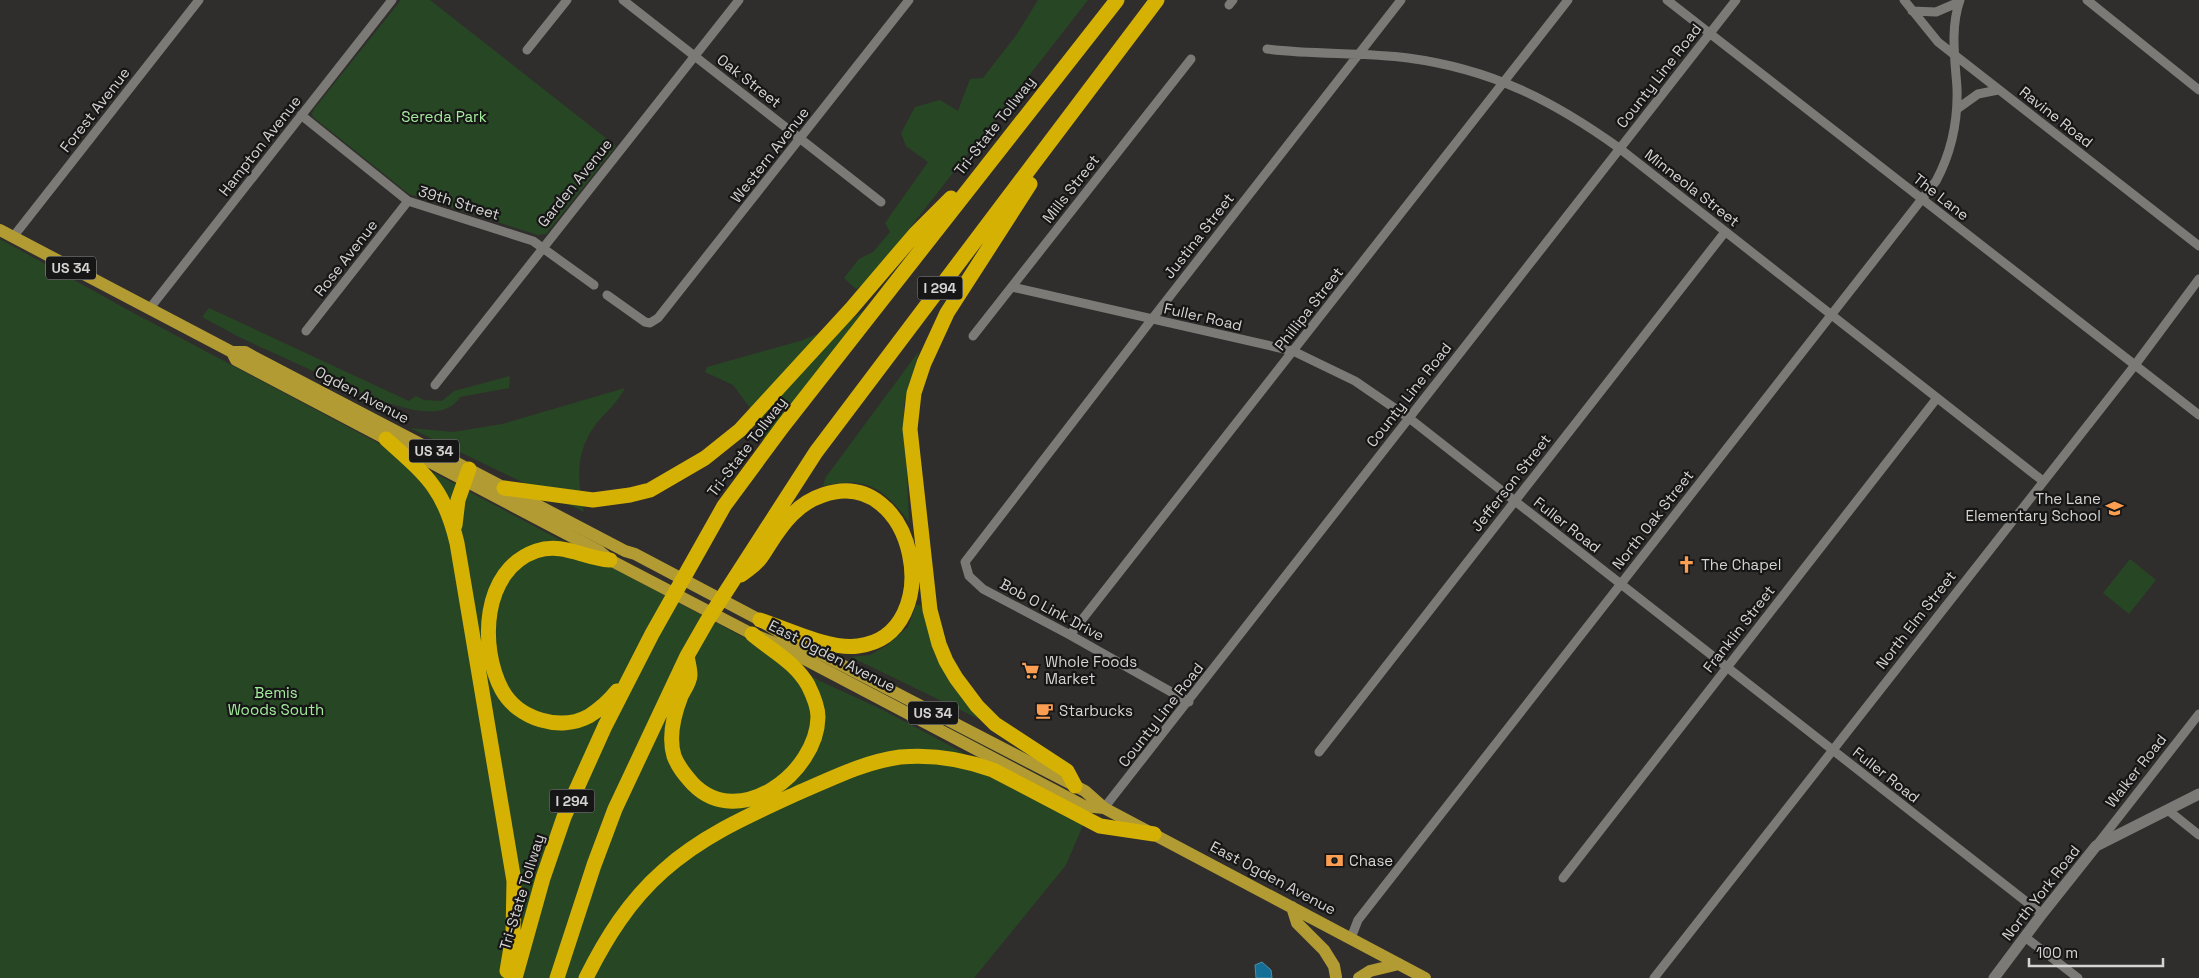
<svg xmlns="http://www.w3.org/2000/svg" width="2199" height="978" viewBox="0 0 2199 978" font-family="'Space Grotesk',sans-serif">
<style>
.green{fill:#274624}
.water{fill:#156e96;stroke:#4f8da8}
.lines{fill:none;stroke-linecap:round;stroke-linejoin:round}
.minor{stroke:#7c7a77;stroke-width:9}
.secondary{stroke:#7c7a77;stroke-width:11}
.primary{stroke:#b19b32;stroke-width:12}
.motorway{stroke:#d5b104;stroke-width:15}
.labels{text-anchor:middle;stroke-width:4.5;stroke-linejoin:round;paint-order:stroke}
.shield{fill:#171616;stroke:#9c9b9a;stroke-width:1}
.shield-label{font-size:14px;font-weight:bold;fill:#d5d4d3}
.street-label{font-size:15px;fill:#d5d4d3;stroke:#171616}
.park-label{font-size:15px;fill:#a4ed9d;stroke:#171616}
.poi-label{font-size:15px;fill:#d5d4d3;stroke:#171616;text-anchor:start}
</style>
<rect width="100%" height="100%" fill="#302e2c"/>
<path class="green" d="M401,0H430L616,146L546,234L538,235L409,194L313,117L312,114L314,109Z
M1038,0H1088L870,279L856,289L844,278L859,259L873,252L890,232L885,223L928,162L906,146L901,133L915,107L940,100L958,111L970,79L983,78L1017,34Z
M0,239L128,310L769,651L818,680L883,710L960,751L1083,825L1066,865L974,978H0Z
M877,300L767,441L758,435L753,412L733,385L705,372L707,367L800,341L848,322Z
M209,308L409,401L416,396L424,400L442,401L454,391L510,376L509,388L460,397C443,425 396,405 372,398L239,337L202,317Z
M919,351L904,405L909,522C883,487 866,476 823,486L826,477Z
M625,388C618,402 606,412 596,424C575,452 577,480 584,512L410,428L453,432L502,424Z
M2130,559L2156,580L2129,614L2103,593Z
M916,605H922L936,657L957,692L983,721L851,657L870,655L886,646L908,627Z"/>
<path class="water" d="M1262,962L1271,970L1272,978H1256L1255,965Z"/>
<g class="lines">
<path class="minor" d="M623,0L881,202
M1667,0L2199,415
M1904,0L1938,42L2199,246
M2087,0L2199,90
M1229,5L1233,0
M1912,11L1936,12L1959,2
M1267,49C1313,55 1361,52 1408,58C1491,69 1552,100 1619,148L2043,481
M527,50L567,0
M1957,109L1978,94L1998,90
M301,115L408,201L533,241L594,285
M13,237L199,0
M1012,287L1293,351L1355,381L1409,418L2042,914
M607,295L645,322L650,323L658,318L909,0
M150,308L392,0
M306,331L408,201
M973,336L1191,59
M435,385L739,0
M1070,635L1568,0
M1189,702L1070,635L983,589L969,576L965,562L1152,319L1401,0
M1319,752L1725,232
M1104,808L1736,0
M2169,811L2199,835
M2096,846L2199,714
M1563,878L1937,398
M2025,937L2078,978
M1351,938L1358,920L1936,181C1951,153 1958,120 1957,88C1955,59 1950,28 1960,0
M1654,978L2135,365L2199,279"/>
<path class="secondary" d="M1994,978L2042,914L2096,846L2199,794"/>
<path class="primary" d="M0,230L232,352H245L254,357L625,551L635,554L760,620L782,634L1085,791L1104,808L1425,978
M232,352L236,360L599,551L610,560L752,634L772,642L1084,806L1104,808
M1292,907L1297,923L1324,950L1334,966L1336,977
M1359,978L1370,971L1399,964"/>
<path class="motorway" d="M1030,184L947,313L924,363L914,393L910,429L930,610L939,644L946,661L956,678L977,706L995,724L1067,771L1075,786
M386,439C426,475 444,488 457,543L514,881L513,935L507,971
M504,488L593,500L630,495L650,490L705,458L740,430L851,309L915,234L951,198
M455,525L458,500L469,469
M610,560C583,558 563,542 536,551C482,570 479,647 502,690C518,719 560,732 589,716C600,709 609,701 617,691
M741,575C746,571 751,568 756,563C761,559 765,551 769,545C783,523 798,503 823,495C916,463 949,635 858,646C830,650 787,629 760,620
M687,656C688,662 690,669 690,675C690,682 684,690 681,696C674,714 668,736 674,756C678,767 685,775 693,784C739,831 817,773 818,717C818,706 813,695 808,685C795,662 772,651 752,634
M515,978L543,878L564,817L605,726L652,634L724,506L783,426L1117,0
M557,978L594,865L615,809L687,656L707,621L816,452L1157,0
M586,978C606,938 629,901 663,871C703,835 752,814 800,792C833,778 864,762 900,757C932,754 963,759 993,770L1100,826L1154,834"/>
</g>
<defs>
<symbol id="school-bare" viewBox="-9 -9 18 18"><path d="M0-5L7-2L0 1L-7-2ZM-4 1L0 2.5L4 1V4Q0 6-4 4Z" fill="#fb9e51" stroke="#171616" stroke-width="2.5" paint-order="stroke"/></symbol>
<symbol id="church-bare" viewBox="-9 -9 18 18"><path d="M-1.2-6h2.4v3.5h3.3v2.4h-3.3V6h-2.4V-.1h-3.3v-2.4h3.3Z" fill="#fb9e51" stroke="#171616" stroke-width="2.5" paint-order="stroke"/></symbol>
<symbol id="supermarket-bare" viewBox="-9 -9 18 18"><path d="M-6-5.5h2.5l.6 2H6L4.5 2H-2.5L-4.4-4H-6ZM-1.5 3.2a1.3 1.3 0 1 0 .1 0ZM3 3.2a1.3 1.3 0 1 0 .1 0Z" fill="#fb9e51" stroke="#171616" stroke-width="2.5" paint-order="stroke"/></symbol>
<symbol id="cafe-bare" viewBox="-9 -9 18 18"><path d="M-5.5-4.5H6V0H3Q3 3.5 0 3.5H-2.5Q-5.5 3.5-5.5 0ZM3-3.2v2h1.7v-2ZM-6 4.5H4V6H-6Z" fill="#fb9e51" stroke="#171616" stroke-width="2.5" paint-order="stroke"/></symbol>
<symbol id="bank-bare" viewBox="-9 -9 18 18"><path d="M-6-4H6V4H-6ZM0-2.3a2.3 2.3 0 1 0 0 4.6a2.3 2.3 0 1 0 0-4.6Z" fill="#fb9e51" stroke="#171616" stroke-width="2.5" paint-order="stroke"/></symbol>
</defs>
<g fill-rule="evenodd">
<use href="#school-bare" x="2102" y="496" width="25" height="25"/>
<use href="#church-bare" x="1674" y="552" width="25" height="25"/>
<use href="#supermarket-bare" x="1018" y="658" width="25" height="25"/>
<use href="#cafe-bare" x="1032" y="698" width="25" height="25"/>
<use href="#bank-bare" x="1322" y="848" width="25" height="25"/>
</g>
<g class="labels">
<g class="shield">
<rect x="46" y="256.5" width="50" height="23" rx="4"/>
<rect x="917.5" y="276.5" width="45" height="23" rx="4"/>
<rect x="409" y="439.5" width="50" height="23" rx="4"/>
<rect x="908" y="701.5" width="50" height="23" rx="4"/>
<rect x="549.5" y="789.5" width="45" height="23" rx="4"/>
</g>
<g class="shield-label">
<text x="71" y="273">US 34</text>
<text x="940" y="293">I 294</text>
<text x="434" y="456">US 34</text>
<text x="933" y="718">US 34</text>
<text x="572" y="806">I 294</text>
</g>
<g class="street-label">
<text transform="translate(1659 76) rotate(-52)" y="5">County Line Road</text>
<text transform="translate(749 81) rotate(38)" y="5">Oak Street</text>
<text transform="translate(95 110) rotate(-52)" y="5">Forest Avenue</text>
<text transform="translate(2056 117) rotate(38)" y="5">Ravine Road</text>
<text transform="translate(995 126) rotate(-52)" y="5">Tri-State Tollway</text>
<text transform="translate(260 146) rotate(-52)" y="5">Hampton Avenue</text>
<text transform="translate(770 155) rotate(-52)" y="5">Western Avenue</text>
<text transform="translate(575 183) rotate(-51)" y="5">Garden Avenue</text>
<text transform="translate(1692 188) rotate(38)" y="5">Minneola Street</text>
<text transform="translate(1071 189) rotate(-52)" y="5">Mills Street</text>
<text transform="translate(1941 197) rotate(38)" y="5">The Lane</text>
<text transform="translate(459 203) rotate(17)" y="5">39th Street</text>
<text transform="translate(1199 236) rotate(-52)" y="5">Justina Street</text>
<text transform="translate(346 258) rotate(-52)" y="5">Rose Avenue</text>
<text transform="translate(1309 309) rotate(-52)" y="5">Phillipa Street</text>
<text transform="translate(1203 317) rotate(13)" y="5">Fuller Road</text>
<text transform="translate(362 395) rotate(28)" y="5">Ogden Avenue</text>
<text transform="translate(1409 395) rotate(-52)" y="5">County Line Road</text>
<text transform="translate(747 447) rotate(-53)" y="5">Tri-State Tollway</text>
<text transform="translate(1511 483) rotate(-52)" y="5">Jefferson Street</text>
<text transform="translate(1653 520) rotate(-52)" y="5">North Oak Street</text>
<text transform="translate(1567 525) rotate(38)" y="5">Fuller Road</text>
<text transform="translate(1052 610) rotate(28)" y="5">Bob O Link Drive</text>
<text transform="translate(1916 620) rotate(-52)" y="5">North Elm Street</text>
<text transform="translate(1739 629) rotate(-52)" y="5">Franklin Street</text>
<text transform="translate(832 656) rotate(27)" y="5">East Ogden Avenue</text>
<text transform="translate(1161 715) rotate(-52)" y="5">County Line Road</text>
<text transform="translate(2136 771) rotate(-52)" y="5">Walker Road</text>
<text transform="translate(1886 775) rotate(38)" y="5">Fuller Road</text>
<text transform="translate(1273 878) rotate(28)" y="5">East Ogden Avenue</text>
<text transform="translate(522 892) rotate(-73)" y="5">Tri-State Tollway</text>
<text transform="translate(2041 893) rotate(-52)" y="5">North York Road</text>
</g>
<g class="park-label">
<text x="444" y="122">Sereda Park</text>
<text x="276" y="698">Bemis<tspan x="276" dy="17">Woods South</tspan></text>
</g>
<g class="poi-label">
<text x="2101" y="504" text-anchor="end">The Lane<tspan x="2101" dy="17">Elementary School</tspan></text>
<text x="1701" y="570">The Chapel</text>
<text x="1045" y="667">Whole Foods<tspan x="1045" dy="17">Market</tspan></text>
<text x="1059" y="716">Starbucks</text>
<text x="1349" y="866">Chase</text>
</g>
</g>
<path d="M2029 958v8h134v-8" fill="none" stroke="#d5d4d3" stroke-width="2.5"/>
<text x="2036" y="958" font-size="15" fill="#d5d4d3" stroke="#171616" stroke-width="4" paint-order="stroke">100 m</text>
</svg>
